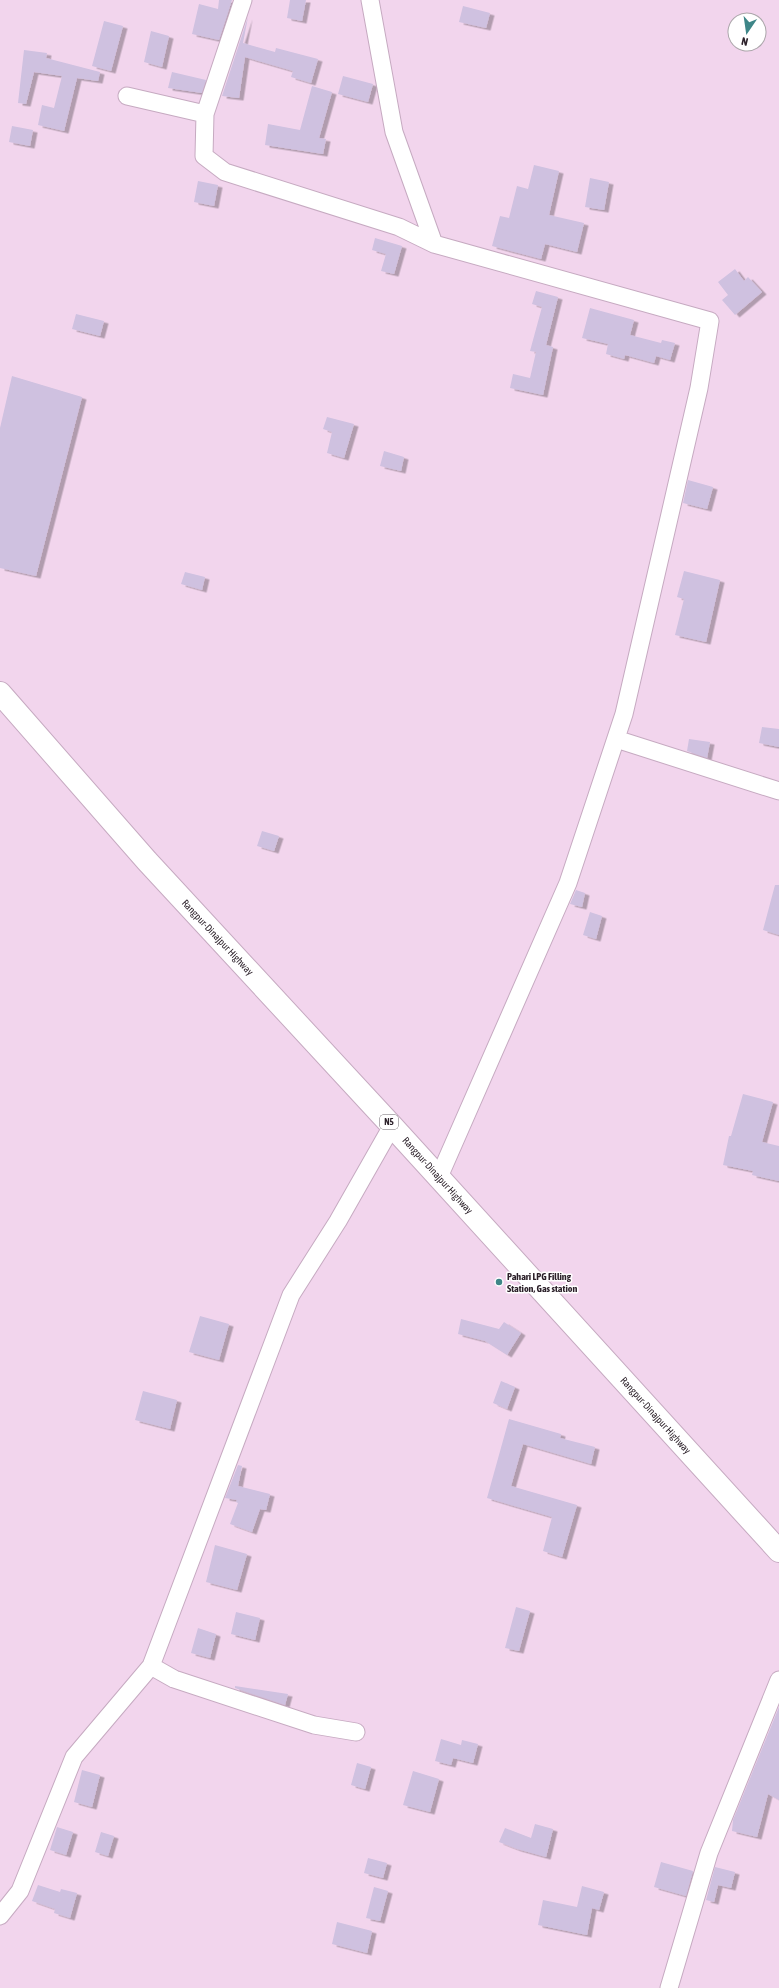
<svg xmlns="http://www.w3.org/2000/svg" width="779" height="1988" viewBox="0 0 779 1988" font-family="'Asap Condensed',sans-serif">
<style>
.building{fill:#cfc1e0;filter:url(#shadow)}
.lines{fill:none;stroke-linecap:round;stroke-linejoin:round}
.street-casing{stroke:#c6aac1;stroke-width:19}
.highway-casing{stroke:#c6aac1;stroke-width:24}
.street{stroke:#fff;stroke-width:17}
.highway{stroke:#fff;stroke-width:22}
.poi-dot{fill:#3e8688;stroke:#fff;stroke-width:1.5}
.labels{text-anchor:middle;stroke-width:3;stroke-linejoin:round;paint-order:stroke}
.shield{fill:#fff;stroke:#6b646a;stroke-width:1}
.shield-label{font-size:9px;font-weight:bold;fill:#2c212a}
.street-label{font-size:10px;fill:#2c212a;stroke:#fff}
.poi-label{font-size:10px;font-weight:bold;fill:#2c212a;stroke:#fff;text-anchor:start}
</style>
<defs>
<filter id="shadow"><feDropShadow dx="4.5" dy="2.5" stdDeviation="0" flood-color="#0004"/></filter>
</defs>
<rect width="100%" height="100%" fill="#f2d5ed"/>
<path class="building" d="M219,0H232L219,40L192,34L199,4L218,9Z
M290,0H306L302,21L287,18Z
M463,6L490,13L486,28L459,22Z
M248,17L243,43L275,52L276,48L318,59L311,83L291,77L293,71L245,57L239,98L222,96Z
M104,21L123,26L111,71L92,66Z
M151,31L169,36L162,67L144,62Z
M24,50L47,53L46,58L100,72L98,81L77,78L64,131L38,125L42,105L54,108L62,76L34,72L26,104L18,103Z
M172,72L206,80L202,93L168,88Z
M343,76L373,84L368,102L338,94Z
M312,86L332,92L319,138L326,139L323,154L265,145L268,124L300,130Z
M12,126L33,130L30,146L9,142Z
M534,165L559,171L549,215L584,223L577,252L545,244L541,259L492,246L500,216L509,218L517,186L528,189Z
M590,178L609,182L604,210L585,207Z
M198,181L218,185L214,206L194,202Z
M375,238L402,246L394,274L381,271L386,254L372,250Z
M735,269L744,281L748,277L762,292L735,315L722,300L728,295L718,282Z
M536,291L558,297L546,345L553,347L543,395L510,388L513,374L530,378L536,352L530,351L542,307L532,304Z
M590,308L634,320L630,335L661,343L662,340L675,343L670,360L656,356L654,363L625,355L624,359L606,354L608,344L582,338Z
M76,314L104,321L100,336L72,329Z
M12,376L82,397L36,576L0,568V428Z
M327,417L354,424L344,458L327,453L332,432L323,429Z
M384,451L404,457L401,471L380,466Z
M688,480L713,487L707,509L683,503Z
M684,571L720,580L706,642L675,635L684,599L677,597Z
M185,572L205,577L202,590L181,584Z
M762,727L779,729V747L759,743Z
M689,739L710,742L707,758L687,751Z
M262,831L279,836L274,851L257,846Z
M775,885H779V935L763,930Z
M576,890L585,893L582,907L570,904Z
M590,912L602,916L596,939L583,935Z
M743,1094L773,1102L762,1142L779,1146V1181L752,1175L753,1171L723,1165L729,1136H731Z
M200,1316L229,1324L219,1360L189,1352Z
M461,1319L499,1329L504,1322L521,1333L507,1355L485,1341L458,1334Z
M501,1381L515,1387L507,1409L493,1403Z
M143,1391L177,1400L170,1429L135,1420Z
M509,1419L561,1434L560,1438L595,1447L591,1464L523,1444L511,1486L577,1505L562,1557L543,1551L552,1517L487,1498Z
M238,1465L242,1466L238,1486L270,1494L266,1510L260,1509L252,1532L230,1524L238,1503L236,1502L237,1500L225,1498Z
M215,1545L247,1554L237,1590L206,1582Z
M516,1607L530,1611L519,1651L505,1648Z
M236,1612L260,1618L255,1640L231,1634Z
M198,1628L216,1634L210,1658L191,1653Z
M235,1686L288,1694L285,1705L235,1688Z
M779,1707V1800L768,1794L757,1837L732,1831L733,1820Z
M441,1739L461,1745L462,1740L478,1744L473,1763L453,1758L451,1765L435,1761Z
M357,1763L371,1767L365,1789L351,1785Z
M82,1770L100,1775L92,1807L74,1802Z
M413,1771L439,1779L430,1812L403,1805Z
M535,1824L553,1829L546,1857L517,1849L499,1842L505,1828L531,1838Z
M57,1827L73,1832L66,1855L50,1850Z
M101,1832L114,1836L108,1856L95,1852Z
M368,1858L387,1863L383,1878L364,1873Z
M661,1862L693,1871L686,1896L654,1887Z
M715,1867L735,1872L731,1888L718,1885L714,1902L706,1900Z
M38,1885L60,1892L61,1889L77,1893L70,1918L54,1913L55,1909L32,1901Z
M582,1886L604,1892L599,1910L592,1908L587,1935L538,1925L543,1900L577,1907Z
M374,1887L388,1891L380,1921L366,1918Z
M337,1922L372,1931L367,1953L332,1944Z"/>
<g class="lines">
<defs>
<path id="street" d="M243,0L205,114L204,156L225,172L399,227L434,244
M370,0L394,132L434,244L710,321L699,388L624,714L568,883L439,1177
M127,96L205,114
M616,739L779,791
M151,1666L174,1679L314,1725L356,1732
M0,1916L20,1891L74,1757L151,1666L291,1295L338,1221L392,1126
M669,1988L709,1853L779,1680"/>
<path id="highway" d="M0,693L147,861L392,1126L779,1551"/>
</defs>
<use href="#street" class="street-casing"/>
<use href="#highway" class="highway-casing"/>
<use href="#street" class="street"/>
<use href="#highway" class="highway"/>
</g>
<circle class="poi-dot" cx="499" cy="1282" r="4"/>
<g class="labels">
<rect class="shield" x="380" y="1115" width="18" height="14" rx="3"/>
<g class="shield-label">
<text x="389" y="1125">N5</text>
</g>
<g class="street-label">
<text transform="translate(218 937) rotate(47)" y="4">Rangpur-Dinajpur Highway</text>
<text transform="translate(438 1175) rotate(48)" y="4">Rangpur-Dinajpur Highway</text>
<text transform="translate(656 1415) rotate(48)" y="4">Rangpur-Dinajpur Highway</text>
</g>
<g class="poi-label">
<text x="507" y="1280">Pahari LPG Filling<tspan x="507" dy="12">Station, Gas station</tspan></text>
</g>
</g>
<g transform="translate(747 32) rotate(193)"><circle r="19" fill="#ffffff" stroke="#aba6aa"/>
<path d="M0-3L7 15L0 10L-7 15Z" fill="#3e8688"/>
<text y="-6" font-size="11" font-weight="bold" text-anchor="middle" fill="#2c212a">N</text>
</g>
</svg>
